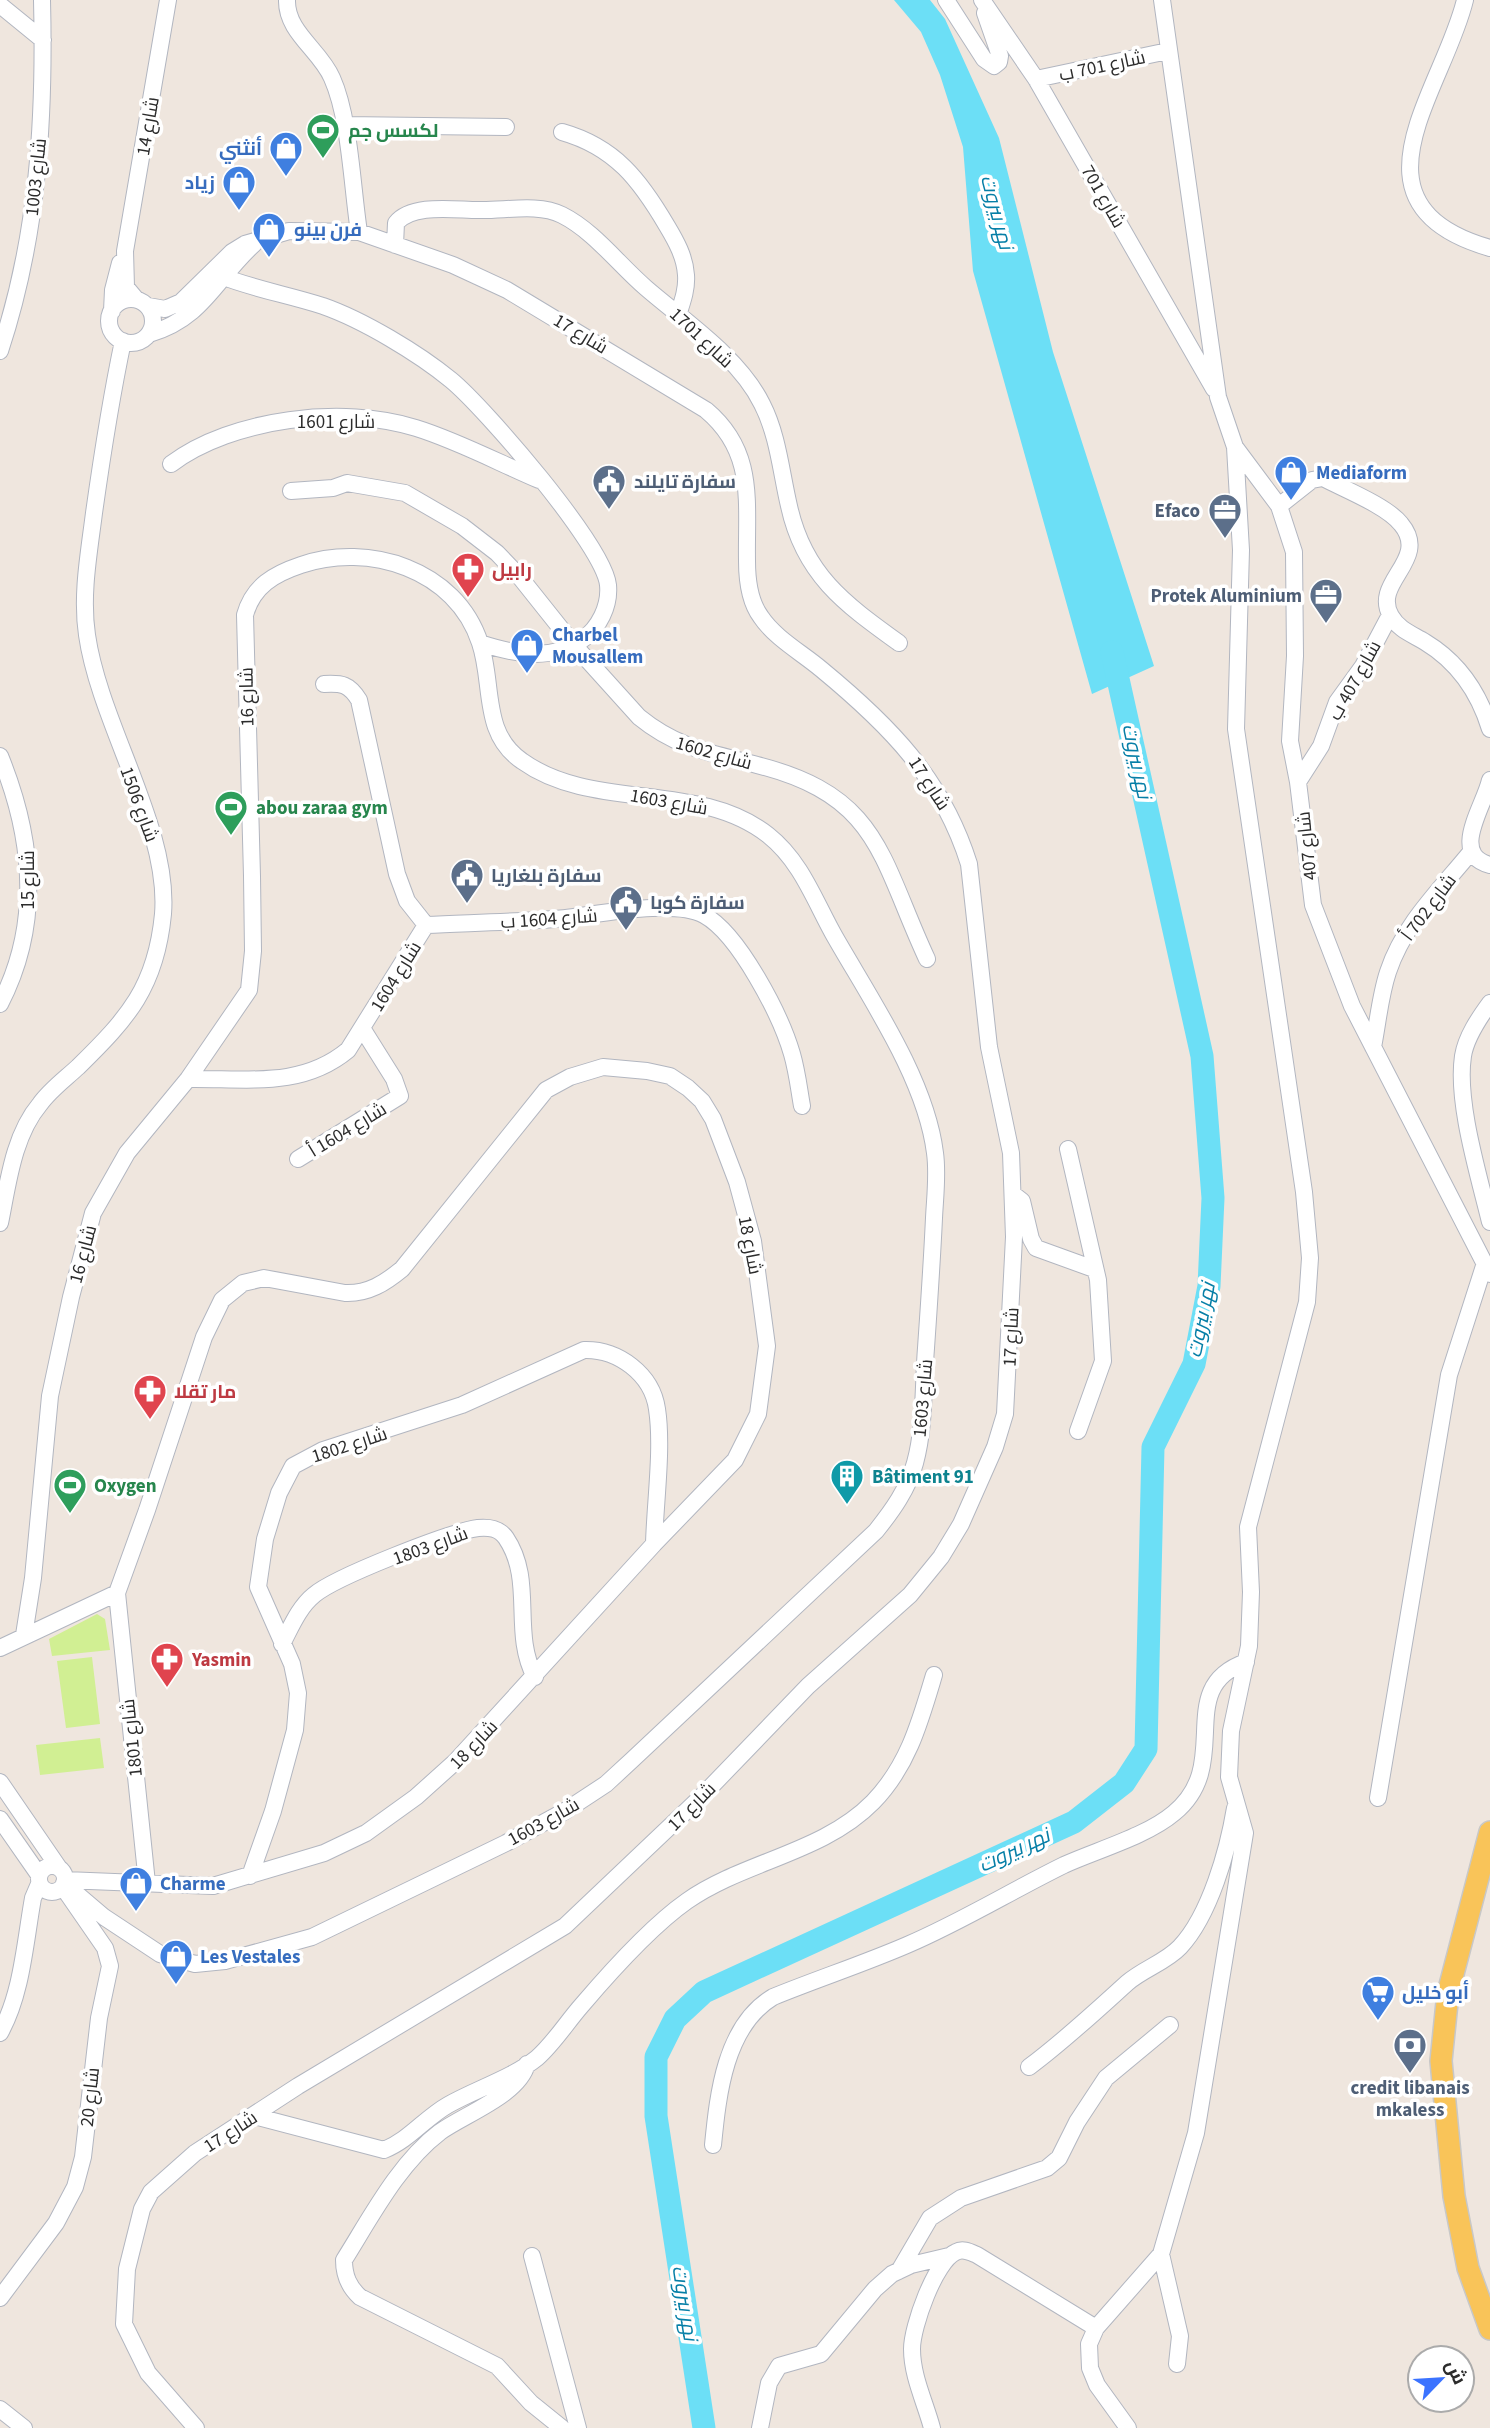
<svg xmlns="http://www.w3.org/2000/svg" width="1490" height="2428" viewBox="0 0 1490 2428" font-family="'Source Sans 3',Cairo,sans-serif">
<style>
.pitch{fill:#d1ef93}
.water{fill:#6cdff6}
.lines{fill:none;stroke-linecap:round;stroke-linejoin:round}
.river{stroke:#6cdff6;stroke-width:23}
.minor-casing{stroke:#b2b6c0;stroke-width:18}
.major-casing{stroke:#c8c8c8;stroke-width:24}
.minor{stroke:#fff;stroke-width:16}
.major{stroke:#f9c459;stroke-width:21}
.labels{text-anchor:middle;stroke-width:7;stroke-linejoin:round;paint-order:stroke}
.street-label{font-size:19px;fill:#2c2c2c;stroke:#fff}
.leisure-label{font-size:19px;font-weight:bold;fill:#27864d;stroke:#fff;text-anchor:start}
.shop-label{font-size:19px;font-weight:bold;fill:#366cbe;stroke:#fff;text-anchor:start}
.service-label{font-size:19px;font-weight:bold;fill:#4e5e75;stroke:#fff;text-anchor:start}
.health-label{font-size:19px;font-weight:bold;fill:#be3a42;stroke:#fff;text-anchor:start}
.culture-label{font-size:19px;font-weight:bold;fill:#0d838f;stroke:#fff;text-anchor:start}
.water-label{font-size:21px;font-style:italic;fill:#067fa7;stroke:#fff}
</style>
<rect width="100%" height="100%" fill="#efe6de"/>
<path class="pitch" d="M97,1614L105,1619L110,1650L52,1656L49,1639Z
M92,1657L100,1724L66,1728L57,1661Z
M100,1738L104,1768L40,1775L36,1745Z"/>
<path class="water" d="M894,0H930L945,19L999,138L1053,352L1154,666L1092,694L973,271L963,147L940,75L921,32Z"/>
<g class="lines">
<path class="river" d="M704,2428L656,2116V2057L675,2019L704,1992L1074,1822L1124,1783L1146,1749L1153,1447L1194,1364L1209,1286L1213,1198L1202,1056L1112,652"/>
<defs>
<path id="minor" d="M287,0C286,32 320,50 332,78C350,118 352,187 359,232
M946,0L984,59L994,66L999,62L1000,56L985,13
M982,0L1036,79L1214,389
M1162,0L1218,397L1235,447L1279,506L1294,552L1295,656L1290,741L1298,782L1313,905L1352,1006L1490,1274
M1465,0C1443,91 1340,205 1490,248
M0,5L43,40
M1036,79L1168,51
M344,125L506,127
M562,132C615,147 640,180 667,226C676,241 685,257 686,275C687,288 683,300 679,312
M395,245L396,223C412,203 455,210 478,210C504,211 538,203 562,215C594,231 619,265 646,288C684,321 739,357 762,404C778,435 781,472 789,506C804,575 845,604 899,643
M209,275L221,276C254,289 289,295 323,306C363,320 418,353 451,380C485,408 604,546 608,585C610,606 599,628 582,640C550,662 514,654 480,643
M136,299L126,287L125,251L168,0
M109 321a22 22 0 1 1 44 0a22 22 0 1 1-44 0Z
M148,306L165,309L181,302L232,252L245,244L289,231L359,232L453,265L507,290L706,410C756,452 746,502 747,561C747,580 749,601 761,617C775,638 802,653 821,669C889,725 942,778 969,864L989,1047L1011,1153L1014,1237L1005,1414L995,1447L961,1524L941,1557L910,1595L808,1686L702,1796L565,1926L298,2086L195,2153L151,2192L142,2209L127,2269L124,2324L148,2373L196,2428
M112,311L113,290L120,263
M149,334C203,319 216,278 254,244
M0,351C38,236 45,120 42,0
M171,464C232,418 344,405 416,428C458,441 499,463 539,480
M291,491L333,488L347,483L405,493L462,526L497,553L519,576L574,645L639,717C677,748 711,753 757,765C880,796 880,858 927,959
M1279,506L1312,480L1323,478C1344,489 1387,506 1401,524C1431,560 1371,582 1391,616C1399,630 1412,634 1425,642C1458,662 1479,693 1490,729
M324,684C342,683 349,684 359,700L397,874L407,901L426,925
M0,756C33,837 42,923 0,1004
M1490,780C1484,807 1449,854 1490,865
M1298,782L1321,746L1337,702L1363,666L1390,615
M426,925C469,923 512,922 555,919C592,916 672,898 704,915C739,934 781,1016 792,1054C797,1071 799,1089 802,1106
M1490,1003C1479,1018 1466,1037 1463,1056C1456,1102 1479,1176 1490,1222
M1373,1047C1378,1022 1380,996 1388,972C1404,924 1439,891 1470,853
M188,1079C245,1078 301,1089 348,1050L426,925
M1068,1149L1098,1280L1103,1361L1078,1431
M298,1159L400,1096L394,1079L362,1028
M1013,1194L1022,1201L1031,1239L1036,1248L1094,1269
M0,1223C8,1184 13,1136 40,1104C50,1090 65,1079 78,1067C128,1018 156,987 163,914C170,828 100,725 87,635C81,595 89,553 94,513C102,456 111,398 123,341
M24,1635L33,1578L50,1396L71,1297L93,1213L127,1153L188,1079L249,990L253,951L252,876L245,615C253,586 274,574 301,565C368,542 456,569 480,643C494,684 481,733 522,761C593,812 698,780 768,835C802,862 815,902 835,937C871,1000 926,1080 935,1153C938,1174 935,1197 934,1218C932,1261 929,1305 926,1348C923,1385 925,1427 915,1463C908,1489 892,1511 876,1531L632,1760L606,1784L565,1811L506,1843L312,1937L225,1961L195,1964L160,1954L104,1917L64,1883
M282,1644C291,1627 299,1607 314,1595C335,1577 450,1532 478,1528C489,1527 499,1528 506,1538C535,1581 511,1632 535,1677
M0,1648L117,1593
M0,1782L59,1868
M1378,1798L1449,1375L1484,1266
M0,1819L39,1875
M39 1879a13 13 0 1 1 26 0a13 13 0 1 1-26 0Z
M250,1876L273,1811L295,1730L298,1693L292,1664L258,1587L265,1539L279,1493L293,1466L323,1450L462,1405L584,1350C618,1349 652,1374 657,1409C663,1448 655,1503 654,1544
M65,1880L213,1886L324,1853L366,1833L416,1797L455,1762L654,1544L735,1460L758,1414L767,1346L753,1241L737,1182L713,1119L702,1101L688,1088L670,1076L647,1071L603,1067L570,1077L546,1090L402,1269C385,1283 368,1294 345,1293L264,1278L243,1283L222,1300L204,1337L147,1510L117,1593L147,1883
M0,2033C22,1994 25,1942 33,1898L39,1884
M527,2064C519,2095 465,2114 440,2132C399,2163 371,2217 344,2260C344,2276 349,2287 360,2297L497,2366L531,2403L562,2428
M1029,2067C1064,2041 1095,2012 1127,1983C1143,1969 1166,1962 1180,1947C1210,1915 1228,1850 1235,1808
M254,2116L384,2150C409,2140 425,2118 448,2105C476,2089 512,2078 537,2058C554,2043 567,2022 582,2005C611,1971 650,1927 687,1901C744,1861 823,1853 873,1802C908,1766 920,1722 934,1675
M713,2145C718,2094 725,2026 773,1997C817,1979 863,1964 907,1945C961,1922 1011,1891 1064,1865C1097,1850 1147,1836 1174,1813C1235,1763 1172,1688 1246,1662
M1161,2254L1180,2336L1177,2364
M532,2256L578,2428
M899,2271L930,2218L961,2198L1047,2168L1059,2158L1077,2122L1106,2078L1170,2025
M0,2298L56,2223L75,2187L83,2157L99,2018L110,1966L105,1948L67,1893
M0,2409L24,2428
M760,2428L769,2383L779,2366L821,2354L875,2289L892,2274L911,2265L949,2256
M932,2428C925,2402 912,2376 912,2349C912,2327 935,2261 956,2252C963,2248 970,2252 977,2255L1096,2328
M1128,2428L1097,2385L1090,2368L1089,2344L1096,2328L1161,2254L1196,2133L1245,1833L1229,1777L1231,1731L1249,1646L1251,1592L1248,1527L1307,1302L1310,1258L1304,1192L1236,729L1241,550L1235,447"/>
<path id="major" d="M1490,1832L1448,1993L1441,2061L1454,2196L1468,2268L1490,2329"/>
</defs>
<use href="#minor" class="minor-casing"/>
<use href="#major" class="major-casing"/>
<use href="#minor" class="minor"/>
<use href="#major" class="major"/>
</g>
<defs>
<symbol id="stadium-pin" viewBox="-11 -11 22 30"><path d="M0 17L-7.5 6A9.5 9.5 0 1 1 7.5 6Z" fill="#2e9e5b" stroke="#fff"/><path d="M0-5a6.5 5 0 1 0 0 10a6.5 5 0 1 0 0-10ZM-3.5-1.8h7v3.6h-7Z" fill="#fff"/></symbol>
<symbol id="shop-pin" viewBox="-11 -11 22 30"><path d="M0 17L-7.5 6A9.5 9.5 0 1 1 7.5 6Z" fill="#3f7fe0" stroke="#fff"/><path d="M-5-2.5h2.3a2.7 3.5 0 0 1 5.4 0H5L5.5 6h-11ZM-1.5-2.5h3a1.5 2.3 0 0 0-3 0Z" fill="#fff"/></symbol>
<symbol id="civic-pin" viewBox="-11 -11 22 30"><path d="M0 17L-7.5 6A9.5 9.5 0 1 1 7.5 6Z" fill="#5c6f8a" stroke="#fff"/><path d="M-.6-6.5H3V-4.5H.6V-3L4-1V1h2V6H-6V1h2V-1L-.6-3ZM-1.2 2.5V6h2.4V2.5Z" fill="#fff"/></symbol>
<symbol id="office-pin" viewBox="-11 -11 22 30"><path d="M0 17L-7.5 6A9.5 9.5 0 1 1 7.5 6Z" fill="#5c6f8a" stroke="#fff"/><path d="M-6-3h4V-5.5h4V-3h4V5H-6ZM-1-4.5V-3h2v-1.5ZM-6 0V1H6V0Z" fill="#fff"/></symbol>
<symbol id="pharmacy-pin" viewBox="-11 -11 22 30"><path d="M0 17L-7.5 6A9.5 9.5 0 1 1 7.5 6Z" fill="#e0444e" stroke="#fff"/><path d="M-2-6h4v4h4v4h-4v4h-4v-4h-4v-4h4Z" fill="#fff"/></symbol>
<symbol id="building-pin" viewBox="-11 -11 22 30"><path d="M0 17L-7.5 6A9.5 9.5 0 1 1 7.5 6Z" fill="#0f9aa8" stroke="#fff"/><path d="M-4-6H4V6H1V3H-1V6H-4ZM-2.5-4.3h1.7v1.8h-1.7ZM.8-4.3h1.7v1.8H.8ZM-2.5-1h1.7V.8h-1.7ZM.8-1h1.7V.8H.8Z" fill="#fff"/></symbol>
<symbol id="supermarket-pin" viewBox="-11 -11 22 30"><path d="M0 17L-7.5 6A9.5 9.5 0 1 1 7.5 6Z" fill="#3f7fe0" stroke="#fff"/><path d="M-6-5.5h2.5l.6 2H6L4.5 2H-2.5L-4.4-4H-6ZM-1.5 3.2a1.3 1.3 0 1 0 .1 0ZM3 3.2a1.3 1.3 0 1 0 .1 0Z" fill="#fff"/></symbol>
<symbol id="bank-pin" viewBox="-11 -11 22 30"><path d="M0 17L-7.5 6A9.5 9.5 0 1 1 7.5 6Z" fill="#5c6f8a" stroke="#fff"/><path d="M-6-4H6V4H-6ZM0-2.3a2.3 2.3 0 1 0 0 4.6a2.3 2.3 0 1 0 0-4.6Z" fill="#fff"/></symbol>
</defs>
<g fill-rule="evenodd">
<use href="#stadium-pin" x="304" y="111" width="38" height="52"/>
<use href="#shop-pin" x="267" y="129" width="38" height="52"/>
<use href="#shop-pin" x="220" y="163" width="38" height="52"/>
<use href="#shop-pin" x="250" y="210" width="38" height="52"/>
<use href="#shop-pin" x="1272" y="453" width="38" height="52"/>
<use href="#civic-pin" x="590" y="462" width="38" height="52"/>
<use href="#office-pin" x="1206" y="491" width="38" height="52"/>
<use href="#pharmacy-pin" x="449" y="550" width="38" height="52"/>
<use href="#office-pin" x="1307" y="576" width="38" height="52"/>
<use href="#shop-pin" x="508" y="626" width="38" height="52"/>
<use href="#stadium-pin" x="212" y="788" width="38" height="52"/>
<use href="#civic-pin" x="448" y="856" width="38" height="52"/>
<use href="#civic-pin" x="607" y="883" width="38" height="52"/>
<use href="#pharmacy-pin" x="131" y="1372" width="38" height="52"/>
<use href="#building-pin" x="828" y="1457" width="38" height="52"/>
<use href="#stadium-pin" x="51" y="1466" width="38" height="52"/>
<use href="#pharmacy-pin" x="148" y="1640" width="38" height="52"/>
<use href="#shop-pin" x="117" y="1864" width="38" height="52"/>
<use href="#shop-pin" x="157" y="1937" width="38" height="52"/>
<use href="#supermarket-pin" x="1359" y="1973" width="38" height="52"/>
<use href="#bank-pin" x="1391" y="2026" width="38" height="52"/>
</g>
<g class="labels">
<g class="street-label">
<text transform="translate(1102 65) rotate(-12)" y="7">شارع 701 ب</text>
<text transform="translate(147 126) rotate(-80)" y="7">شارع 14</text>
<text transform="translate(35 177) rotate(-84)" y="7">شارع 1003</text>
<text transform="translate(1104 196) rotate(60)" y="7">شارع 701</text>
<text transform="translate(581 333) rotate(31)" y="7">شارع 17</text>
<text transform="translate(702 337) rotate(43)" y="7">شارع 1701</text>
<text x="336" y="428">شارع 1601</text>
<text transform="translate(1354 680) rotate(-61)" y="7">شارع 407 ب</text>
<text transform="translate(246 697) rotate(-91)" y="7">شارع 16</text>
<text transform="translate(714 752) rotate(16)" y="7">شارع 1602</text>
<text transform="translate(930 783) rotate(57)" y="7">شارع 17</text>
<text transform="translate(669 801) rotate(10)" y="7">شارع 1603</text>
<text transform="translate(140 804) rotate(70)" y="7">شارع 1506</text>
<text transform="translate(1306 846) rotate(-96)" y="7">شارع 407</text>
<text transform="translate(27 880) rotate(-90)" y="7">شارع 15</text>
<text transform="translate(1428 907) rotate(-53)" y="7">شارع 702 أ</text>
<text transform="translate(549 918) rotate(-4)" y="7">شارع 1604 ب</text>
<text transform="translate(395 976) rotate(-58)" y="7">شارع 1604</text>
<text transform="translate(347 1129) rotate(-31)" y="7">شارع 1604 أ</text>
<text transform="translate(751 1245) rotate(79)" y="7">شارع 18</text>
<text transform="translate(82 1254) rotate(-75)" y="7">شارع 16</text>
<text transform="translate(1010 1337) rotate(-87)" y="7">شارع 17</text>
<text transform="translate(922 1398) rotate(-85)" y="7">شارع 1603</text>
<text transform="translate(349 1444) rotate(-18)" y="7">شارع 1802</text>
<text transform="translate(430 1545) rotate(-20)" y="7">شارع 1803</text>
<text transform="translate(131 1738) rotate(-96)" y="7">شارع 1801</text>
<text transform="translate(473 1744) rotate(-46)" y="7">شارع 18</text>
<text transform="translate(691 1806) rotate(-45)" y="7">شارع 17</text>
<text transform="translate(543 1821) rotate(-29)" y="7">شارع 1603</text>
<text transform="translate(89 2097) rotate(-84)" y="7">شارع 20</text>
<text transform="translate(230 2131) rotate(-33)" y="7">شارع 17</text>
</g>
<g class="leisure-label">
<text x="348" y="137">لكسس جم</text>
<text x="256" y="814">abou zaraa gym</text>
<text x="94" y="1492">Oxygen</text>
</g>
<g class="shop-label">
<text x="262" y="155" text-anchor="end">أنثني</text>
<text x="215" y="189" text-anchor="end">زياد</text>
<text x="294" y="236">فرن بينو</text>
<text x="1316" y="479">Mediaform</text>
<text x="552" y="641">Charbel<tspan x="552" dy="22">Mousallem</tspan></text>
<text x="160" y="1890">Charme</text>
<text x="200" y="1963">Les Vestales</text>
<text x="1402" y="1999">أبو خليل</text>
</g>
<g class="service-label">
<text x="634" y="488">سفارة تايلند</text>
<text x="1200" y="517" text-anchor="end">Efaco</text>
<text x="1302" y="602" text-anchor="end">Protek Aluminium</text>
<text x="491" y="882">سفارة بلغاريا</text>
<text x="650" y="909">سفارة كوبا</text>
<text x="1410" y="2094" text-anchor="middle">credit libanais<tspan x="1410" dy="22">mkaless</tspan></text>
</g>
<g class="health-label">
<text x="492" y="576">رابيل</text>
<text x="174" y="1398">مار تقلا</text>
<text x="192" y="1666">Yasmin</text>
</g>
<g class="culture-label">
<text x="872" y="1483">Bâtiment 91</text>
</g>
<g class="water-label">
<text transform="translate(997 212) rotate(75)" y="7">نهر بيروت</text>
<text transform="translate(1137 761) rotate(78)" y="7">نهر بيروت</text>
<text transform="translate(1201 1320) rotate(-79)" y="7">نهر بيروت</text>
<text transform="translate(1014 1850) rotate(-25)" y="7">نهر بيروت</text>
<text transform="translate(685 2303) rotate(81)" y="7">نهر بيروت</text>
</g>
</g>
<g transform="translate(1441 2379) rotate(65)"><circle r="33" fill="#ffffff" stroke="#ababab" stroke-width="2"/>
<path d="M0-5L12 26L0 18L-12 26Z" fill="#3b73ff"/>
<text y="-10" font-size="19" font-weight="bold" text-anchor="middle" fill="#2c2c2c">ش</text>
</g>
</svg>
